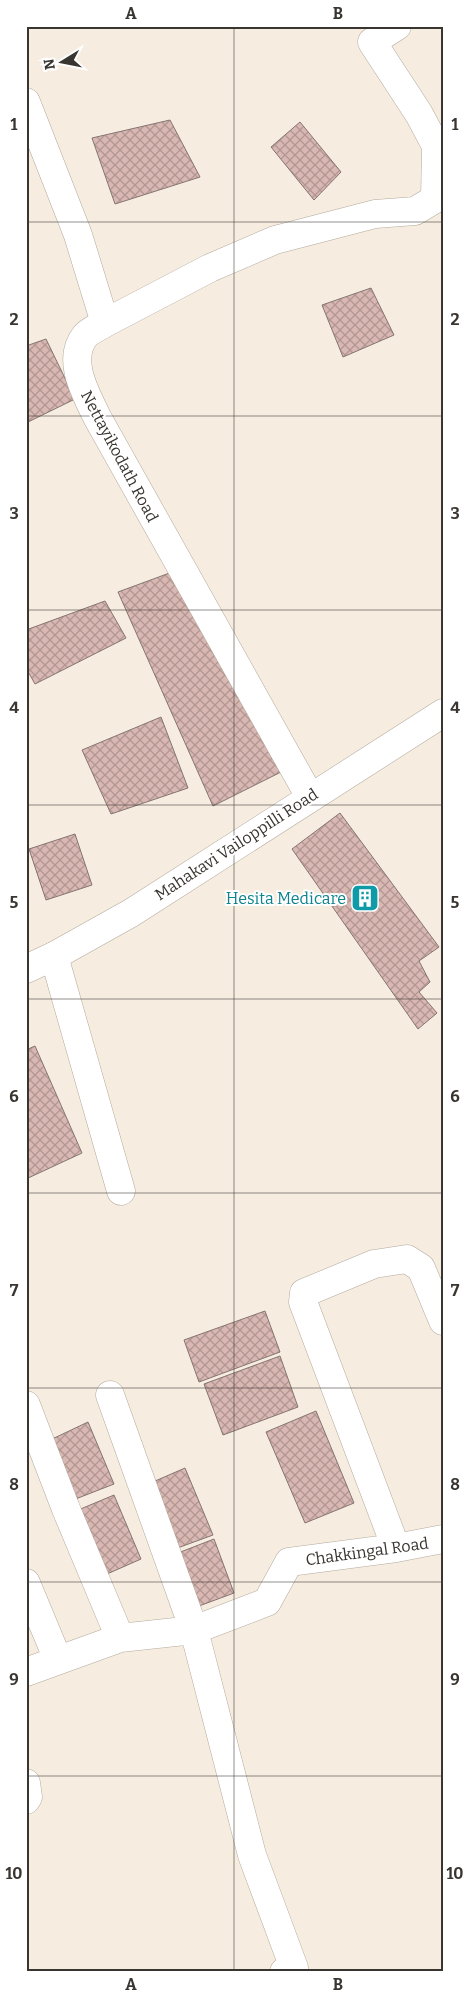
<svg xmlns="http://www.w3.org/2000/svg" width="469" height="1998" viewBox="0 0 469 1998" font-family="Bitter,serif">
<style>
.building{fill:url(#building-cross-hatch);stroke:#857573}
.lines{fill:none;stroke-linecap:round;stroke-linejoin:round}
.minor-casing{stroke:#b3aa9e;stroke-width:29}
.major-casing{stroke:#b3aa9e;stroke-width:29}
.minor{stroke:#fff;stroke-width:28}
.major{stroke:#fff;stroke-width:28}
.grid{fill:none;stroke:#393530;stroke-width:1;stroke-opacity:0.55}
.labels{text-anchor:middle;stroke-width:4;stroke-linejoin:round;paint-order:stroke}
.street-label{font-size:16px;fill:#393530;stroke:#fff}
.culture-label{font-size:16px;fill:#0d838f;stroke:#fff;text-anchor:end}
.neatline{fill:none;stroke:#393530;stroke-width:2}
.grid-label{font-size:16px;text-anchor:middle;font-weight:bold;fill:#393530}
</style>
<defs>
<pattern id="building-cross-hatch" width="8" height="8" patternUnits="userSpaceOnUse" patternTransform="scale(1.25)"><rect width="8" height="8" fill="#d9b7b2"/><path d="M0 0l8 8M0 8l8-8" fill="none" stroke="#b19691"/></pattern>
</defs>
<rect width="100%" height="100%" fill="#f6ecdf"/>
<path class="building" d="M170,120L200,177L115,204L92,138Z
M300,122L341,172L314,200L271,147Z
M371,288L394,335L343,357L322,305Z
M46,339L75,399L26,423V346Z
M175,571L285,770L213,806L118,592Z
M105,601L126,638L35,684L26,668V630Z
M161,717L188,788L111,814L82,750Z
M340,813L439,947L419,961L430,982L419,992L437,1013L418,1029L292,849Z
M75,834L92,885L46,900L29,849Z
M35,1046L82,1153L26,1179V1050Z
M265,1311L280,1352L199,1382L184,1340Z
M280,1356L298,1407L223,1435L204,1384Z
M316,1411L354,1503L305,1523L266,1432Z
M88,1422L114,1484L73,1500L48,1441Z
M185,1468L213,1535L172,1550L146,1485Z
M114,1495L141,1559L98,1578L71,1513Z
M214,1539L234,1593L199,1606L178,1553Z"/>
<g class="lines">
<defs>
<path id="minor" d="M26,102L78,235L105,323C99,327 89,331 85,336C66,360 86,394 97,417L310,797
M105,323L210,268L275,240L375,214L415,211L435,199L436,146L419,114L372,42L397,26
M54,956L121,1191
M110,1395L194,1630L252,1855L294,1968L284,1972
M26,1405L66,1509L120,1638
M396,1548L303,1302L304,1293L374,1264L407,1259L421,1268L443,1321
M26,1583L58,1660
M26,1672L120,1638L194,1630L267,1602L289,1562L396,1548L443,1539
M26,1783L28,1797L26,1800"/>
<path id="major" d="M26,969L54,956L131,913L443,713"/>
</defs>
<use href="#minor" class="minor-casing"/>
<use href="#major" class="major-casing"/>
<use href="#minor" class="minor"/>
<use href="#major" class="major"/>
</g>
<path class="grid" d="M234,26V1972M26,222H443M26,416H443M26,610H443M26,805H443M26,999H443M26,1193H443M26,1388H443M26,1582H443M26,1776H443"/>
<defs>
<symbol id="building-square" viewBox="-11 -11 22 22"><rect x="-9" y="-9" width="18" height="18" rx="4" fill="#0f9aa8" stroke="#fff"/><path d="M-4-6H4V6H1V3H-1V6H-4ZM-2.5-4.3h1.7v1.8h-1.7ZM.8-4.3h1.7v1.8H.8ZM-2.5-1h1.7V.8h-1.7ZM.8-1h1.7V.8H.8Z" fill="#fff"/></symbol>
</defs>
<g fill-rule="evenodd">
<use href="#building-square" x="349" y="882" width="32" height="32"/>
</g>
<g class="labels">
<g class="street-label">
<text transform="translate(120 456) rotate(62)" y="6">Nettayikodath Road</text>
<text transform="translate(236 844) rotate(-33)" y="6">Mahakavi Vailoppilli Road</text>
<text transform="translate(367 1551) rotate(-8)" y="6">Chakkingal Road</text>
</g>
<g class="culture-label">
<text x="346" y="904">Hesita Medicare</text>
</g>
</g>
<rect width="469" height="1998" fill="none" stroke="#ffffff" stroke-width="55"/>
<g transform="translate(62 62) rotate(260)" stroke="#ffffff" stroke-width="4" paint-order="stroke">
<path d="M0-4L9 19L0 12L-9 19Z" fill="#393530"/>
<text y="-8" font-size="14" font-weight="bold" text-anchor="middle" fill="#393530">N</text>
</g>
<rect x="28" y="28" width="414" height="1942" class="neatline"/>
<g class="grid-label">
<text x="131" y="19">A</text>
<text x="338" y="19">B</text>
<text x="14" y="130">1</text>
<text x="455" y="130">1</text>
<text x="14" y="325">2</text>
<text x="455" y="325">2</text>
<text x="14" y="519">3</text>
<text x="455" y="519">3</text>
<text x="14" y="713">4</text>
<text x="455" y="713">4</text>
<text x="14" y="908">5</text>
<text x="455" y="908">5</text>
<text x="14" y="1102">6</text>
<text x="455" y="1102">6</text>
<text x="14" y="1296">7</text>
<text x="455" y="1296">7</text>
<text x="14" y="1490">8</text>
<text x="455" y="1490">8</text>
<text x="14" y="1685">9</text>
<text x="455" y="1685">9</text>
<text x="14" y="1879">10</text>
<text x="455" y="1879">10</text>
<text x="131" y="1990">A</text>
<text x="338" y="1990">B</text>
</g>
</svg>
